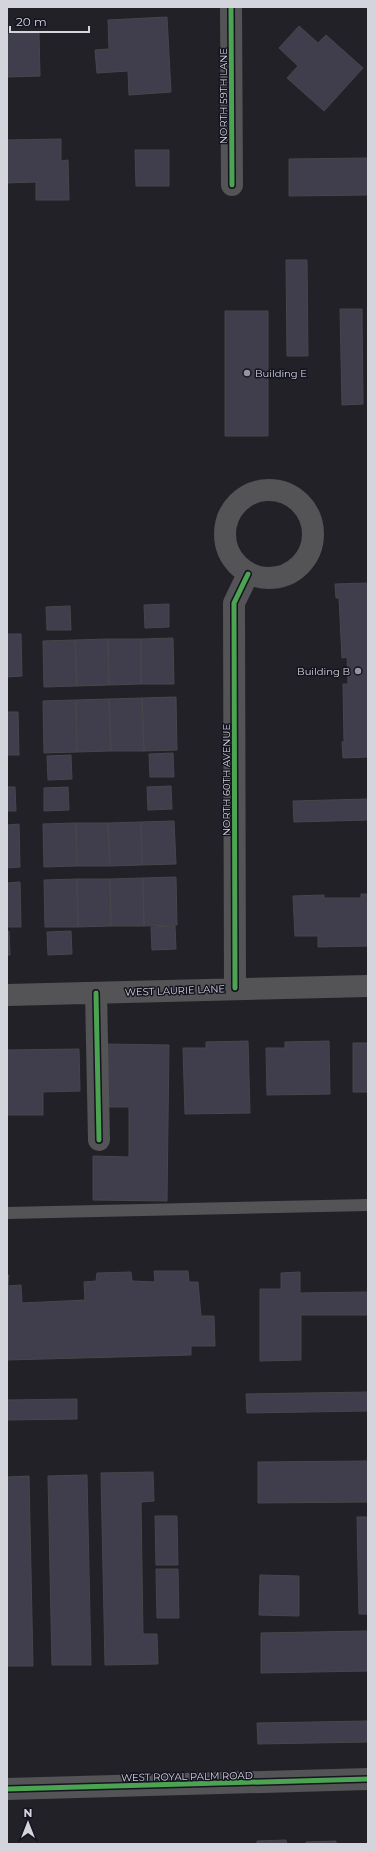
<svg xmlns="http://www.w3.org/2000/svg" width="375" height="1851" viewBox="0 0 375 1851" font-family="Montserrat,sans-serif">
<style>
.building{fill:#403e4d;stroke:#46464c}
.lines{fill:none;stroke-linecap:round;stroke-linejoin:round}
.lane{stroke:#545457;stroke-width:12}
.street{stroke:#545457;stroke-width:22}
.cycleway-casing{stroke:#151421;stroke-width:8}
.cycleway{stroke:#4ca352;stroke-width:5}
.poi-dot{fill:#95959d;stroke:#151421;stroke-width:1.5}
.labels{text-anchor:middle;stroke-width:3;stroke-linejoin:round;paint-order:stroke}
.street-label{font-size:10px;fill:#d4d4dd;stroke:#151421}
.poi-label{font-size:10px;fill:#d4d4dd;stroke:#151421;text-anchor:start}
</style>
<rect width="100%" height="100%" fill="#212127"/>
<path class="building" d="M167,17L171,92L129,95L128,71L97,73L95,50L109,49L108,20Z
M299,26L318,43L326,35L363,68L324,111L287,78L298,66L279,48Z
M39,33L40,76L7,77V34Z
M61,139V161L68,160L69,200H36V182L7,183V140Z
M135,150H169V186H136Z
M368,158V195L289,196V159Z
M286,260H307L308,356H287Z
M340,309H362L363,404L342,405Z
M225,311H268V436H225Z
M368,583V757L343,758L342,742H344L343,684H348L347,657L342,658L339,598H336L335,584Z
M169,604V627L145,628L144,605Z
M70,606L71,630H47L46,607Z
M7,634H21L22,676L7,677Z
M173,638L174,684H141V639Z
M108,639H141V684L109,685Z
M108,639L109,685L77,686L75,640Z
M75,640L77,686L44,687L43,641Z
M176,697L177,750L144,751L142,698Z
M142,698L144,751H111L109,699Z
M109,699L111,751L77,752L76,700Z
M76,700L77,752L44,753L43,701Z
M7,712H18L19,755H7Z
M173,753L174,777H150L149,754Z
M71,755L72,779L48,780L47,756Z
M171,786L172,809L148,810L147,787Z
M7,787H15L16,811H7Z
M68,787L69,810L44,811V788Z
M368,799V820L294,822L293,801Z
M174,821L176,864L142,865L141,822Z
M141,822L142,865L110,866L108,823Z
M76,823L77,866L44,867L43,824Z
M76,823H108L110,866H77Z
M19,824L20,867L7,868V825Z
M176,877L177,925L144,926L143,878Z
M143,878L144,926H111L110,879Z
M77,879L78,927H45L44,880Z
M77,879H110L111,926L78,927Z
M20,882L21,927H7V883Z
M361,894H368V946L318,947V936H295L293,896L324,895V898H361Z
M175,926L176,949L152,950L151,927Z
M7,931H9L10,955H7Z
M71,931L72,954L48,955L47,932Z
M248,1041L250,1113L185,1114L183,1048H206V1042Z
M329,1041L330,1094L267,1095L266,1048H285V1042Z
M353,1043H368V1092H353Z
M101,1044L169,1045L167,1201L93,1200V1156L129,1157V1107H101Z
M79,1049L80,1091L43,1092V1115H7V1050Z
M154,1271H188L189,1282H198L201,1316H214L215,1346H191V1355L7,1360V1275H9L8,1286L21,1285L22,1303L85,1300L84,1282L96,1281L97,1273L131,1272L132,1281L155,1282Z
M300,1272V1293L368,1292V1315H301V1360L260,1361V1289H281V1273Z
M368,1392V1411L247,1413L246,1394Z
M77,1399V1419L7,1420V1400Z
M368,1461V1502L258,1503V1462Z
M153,1472L154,1501L141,1502L143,1634H157L158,1664L105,1665L101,1473Z
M87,1475L91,1665H52L48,1476Z
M29,1476L33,1666H7V1477Z
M155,1516H177L178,1565H156Z
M357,1517H368V1614H359Z
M156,1569H178L179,1618H157Z
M260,1575L299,1576V1616L259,1615Z
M368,1631V1671L261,1673V1633Z
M368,1721V1742L258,1744L257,1723Z
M286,1840L287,1844H257V1841Z
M336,1841V1844H306V1842Z"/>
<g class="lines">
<path class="lane" d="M7,1213L368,1205"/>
<path class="street" d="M231,7L232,185
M225 534a44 44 0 1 1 88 0a44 44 0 1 1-88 0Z
M235,988L234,603L248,574
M96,993L99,1140
M7,995L368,986
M7,1789L368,1779"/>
<defs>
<path id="cycleway" d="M231,7L232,185
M235,988L234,603L248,574
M96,993L99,1140
M7,1789L368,1779"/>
</defs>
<use href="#cycleway" class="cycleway-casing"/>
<use href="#cycleway" class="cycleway"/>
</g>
<g class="poi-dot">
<circle cx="247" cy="373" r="4"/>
<circle cx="358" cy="671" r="4"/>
</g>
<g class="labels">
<g class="street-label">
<text transform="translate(223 96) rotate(-90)" y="4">NORTH 59TH LANE</text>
<text transform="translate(226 780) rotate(-90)" y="4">NORTH 60TH AVENUE</text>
<text transform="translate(175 990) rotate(-2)" y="4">WEST LAURIE LANE</text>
<text transform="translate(187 1776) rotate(-1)" y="4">WEST ROYAL PALM ROAD</text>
</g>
<g class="poi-label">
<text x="255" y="377">Building E</text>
<text x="350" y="675" text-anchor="end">Building B</text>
</g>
</g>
<rect width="375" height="1851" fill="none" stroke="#d4d4dd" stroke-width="16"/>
<g transform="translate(28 1823)" stroke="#151421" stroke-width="3" paint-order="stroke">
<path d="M0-3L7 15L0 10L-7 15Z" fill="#d4d4dd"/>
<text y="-6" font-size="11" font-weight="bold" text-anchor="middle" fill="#d4d4dd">N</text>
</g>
<path d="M10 26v6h79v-6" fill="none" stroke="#d4d4dd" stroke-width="2"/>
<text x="16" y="26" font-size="12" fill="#d4d4dd" stroke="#151421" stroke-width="3" paint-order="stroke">20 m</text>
</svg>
